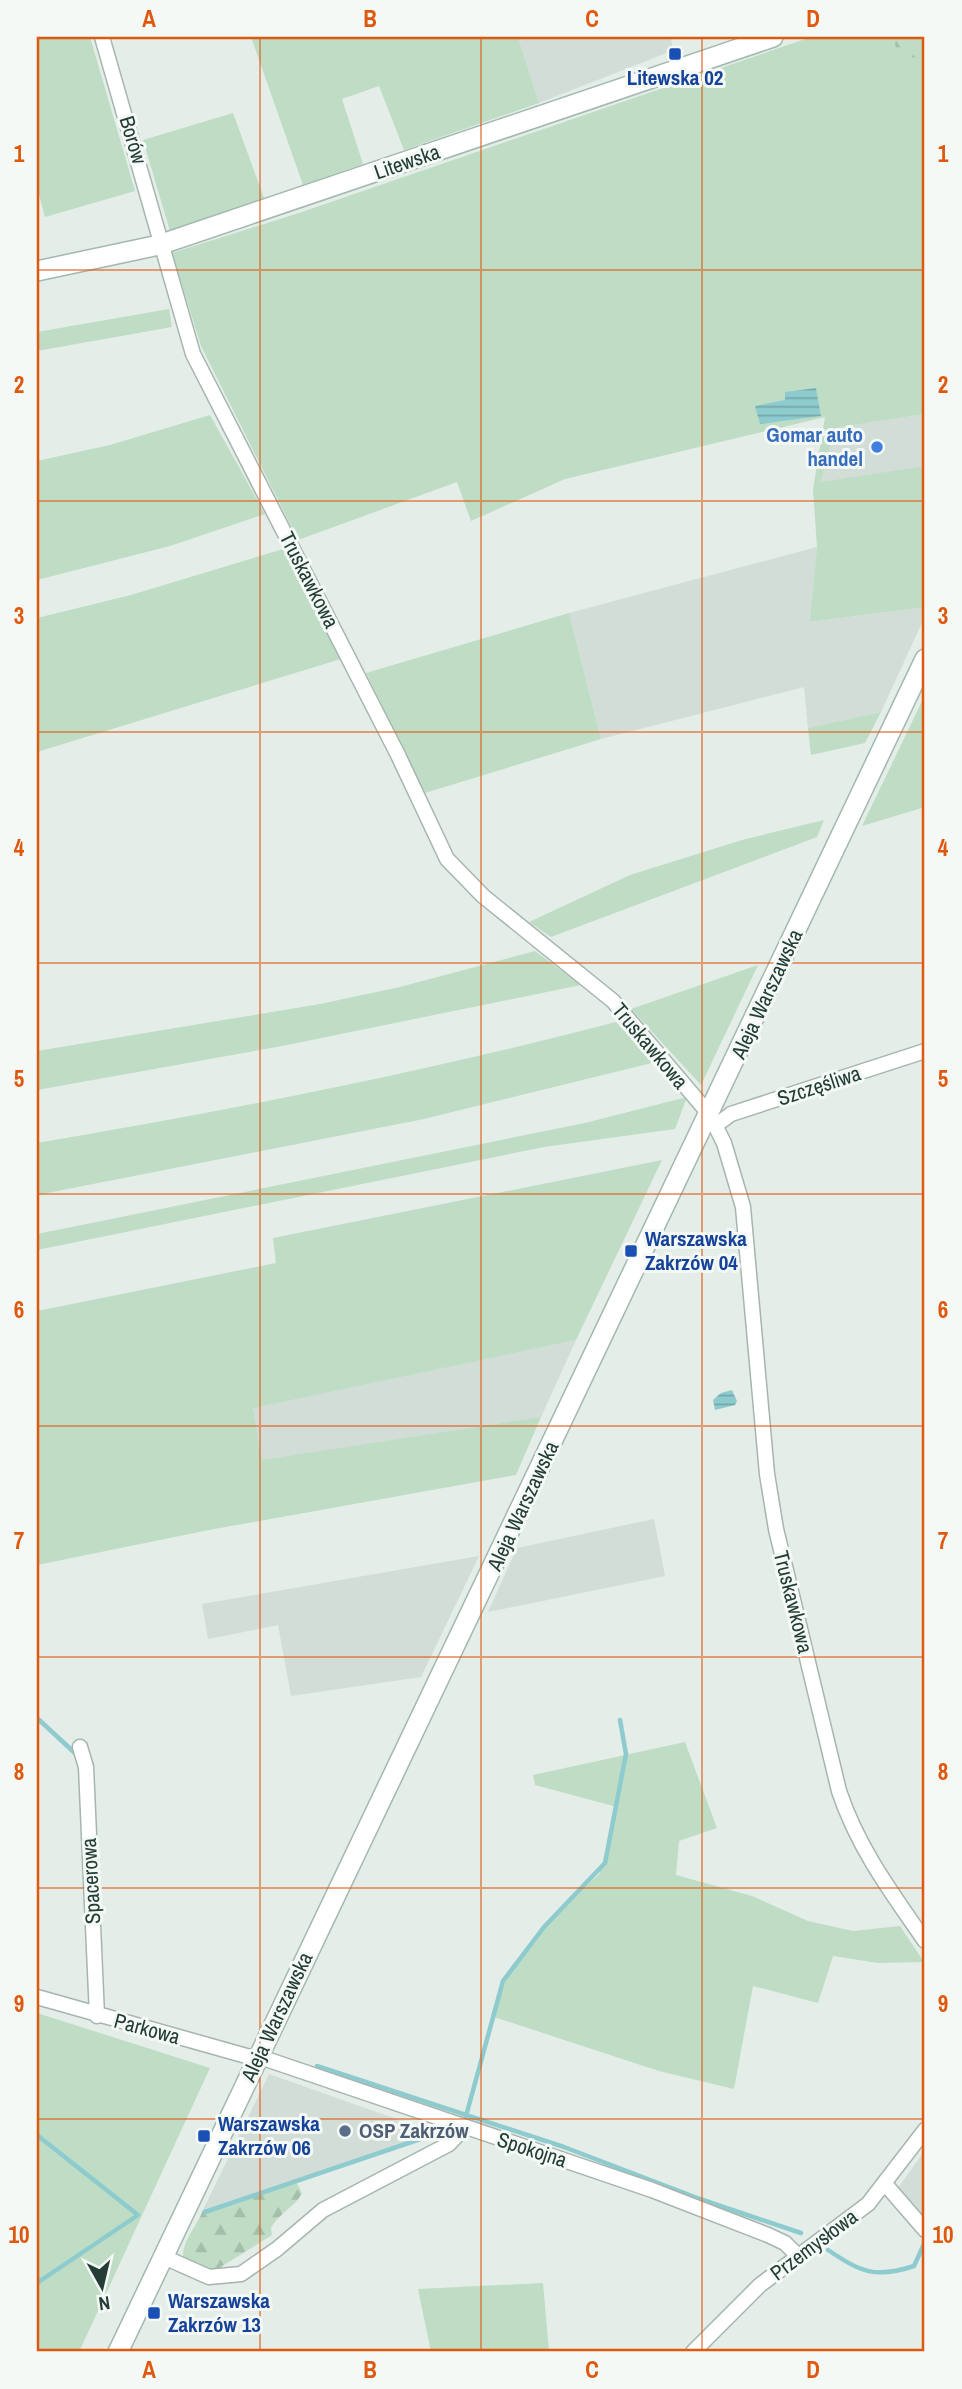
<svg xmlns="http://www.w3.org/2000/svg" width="962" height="2389" viewBox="0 0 962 2389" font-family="'Archivo Narrow',sans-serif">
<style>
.built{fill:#d2ddd7}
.green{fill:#beddc4}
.forest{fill:url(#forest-firs)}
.water{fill:url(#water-rules)}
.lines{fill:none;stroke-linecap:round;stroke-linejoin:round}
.stream{stroke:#8ecbcf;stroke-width:4.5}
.street-casing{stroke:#a7b5af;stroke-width:17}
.secondary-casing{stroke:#a3b8af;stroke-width:22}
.street{stroke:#fff;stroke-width:14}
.secondary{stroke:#fff;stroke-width:19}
.grid{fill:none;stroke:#de580e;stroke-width:2;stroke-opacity:0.55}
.transit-dot{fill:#1a4fb4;stroke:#f4f9f6;stroke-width:2.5}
.shop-dot{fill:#3f7fe0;stroke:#f4f9f6;stroke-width:2.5}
.service-dot{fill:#5c6f8a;stroke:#f4f9f6;stroke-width:2.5}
.labels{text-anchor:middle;stroke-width:6;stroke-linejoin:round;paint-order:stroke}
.transit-label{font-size:21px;font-weight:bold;fill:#164399;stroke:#f4f9f6;text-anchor:start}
.street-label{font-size:21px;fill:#243e35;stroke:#f4f9f6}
.shop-label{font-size:21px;font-weight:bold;fill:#366cbe;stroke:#f4f9f6;text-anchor:end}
.service-label{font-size:21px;font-weight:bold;fill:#4e5e75;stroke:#f4f9f6;text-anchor:start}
.neatline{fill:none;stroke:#de580e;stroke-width:2.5}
.grid-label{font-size:23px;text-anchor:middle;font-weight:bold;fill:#de580e}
</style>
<defs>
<pattern id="forest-firs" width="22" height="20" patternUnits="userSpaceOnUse" patternTransform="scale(1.75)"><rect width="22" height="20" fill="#beddc4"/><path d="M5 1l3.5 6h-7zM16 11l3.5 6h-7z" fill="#a3bfa9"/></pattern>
<pattern id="water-rules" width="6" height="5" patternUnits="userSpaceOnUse" patternTransform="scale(1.75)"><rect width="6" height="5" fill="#8ecbcf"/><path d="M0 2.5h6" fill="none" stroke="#74a6a9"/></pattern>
</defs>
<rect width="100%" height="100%" fill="#e4ede8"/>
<path class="built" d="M518,37H681L671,40L674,50L539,103Z
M925,414V466L821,483L833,428Z
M817,547L811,622L925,607V616L881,712L808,728L804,687L601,739L569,613Z
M576,1340L541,1417L261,1461L253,1407Z
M654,1519L665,1576L488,1612L517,1548Z
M479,1556L421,1677L291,1696L278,1625L208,1639L202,1604Z
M269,2074L436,2133L203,2210Z
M925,2150V2220L898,2188Z"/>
<path class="green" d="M37,37H90L135,191L45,217L37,187Z
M251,37H518L539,103L404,150L379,86L342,99L363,164L303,185Z
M811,37H925V414L834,428L821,482L925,466V607L810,622L817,547L813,489L825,417L565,479L471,521L457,482L298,540L201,346L172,253L296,214Z
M233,113L264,198L170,231L143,140Z
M169,309L172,327L37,351V332Z
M210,415L265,514L170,546L37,580V461L110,445Z
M283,549L341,659L37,752V618L131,595Z
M569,613L601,739L425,793L366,673Z
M925,695V807L862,826Z
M881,712L865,743L811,755L808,728Z
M824,820L817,837L551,937L529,922L630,875L742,840Z
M535,951L581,985L282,1046L37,1090V1051L320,1004L400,987Z
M758,965L701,1085L631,1009Z
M616,1022L656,1062L424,1119L37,1195V1143C232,1110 425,1072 616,1022Z
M687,1097L675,1129L544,1147L37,1250V1234L585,1123Z
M662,1160L576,1340L253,1408L262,1460L541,1417L516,1475L209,1530L37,1565V1311L276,1263L273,1238Z
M685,1742L717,1828L679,1841L676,1875L752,1896L808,1921L853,1931L900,1926L924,1962L878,1963L833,1956L818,2003L753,1986L734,2089L659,2071L491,2016L500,1986L543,1926L599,1874L611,1839L617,1807L535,1785L533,1775Z
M37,2013L210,2068L79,2352H37Z
M543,2283L549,2352H431L418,2289Z"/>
<path class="forest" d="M904,37H925V59L897,55L895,42Z
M295,2180L302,2193C296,2206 280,2212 271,2228L272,2235L216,2270L184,2262C179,2243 197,2227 203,2210Z"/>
<path class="water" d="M816,388L821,416L760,424L755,406L785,400V392Z
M732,1390L737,1401L735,1405L715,1410L713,1400L721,1393Z"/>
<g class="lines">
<path class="stream" d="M37,1718L76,1754
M317,2066L564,2147L700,2199L801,2233
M466,2116L503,1981L544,1927L605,1863L626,1754L620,1720
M37,2135L138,2215L37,2283
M205,2212L444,2131
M828,2250C861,2272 875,2279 914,2266L924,2244"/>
<defs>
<path id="street" d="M102,37L193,354L398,755L447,859L483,896L613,1001L710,1115L724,1143L743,1207L767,1474L776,1529L839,1791C858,1848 891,1892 925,1941
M715,1126L731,1114L925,1051
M80,1747L86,1767L97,2016
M37,1997L250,2057L266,2059L652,2190L768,2235L785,2243L798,2256
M886,2185L925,2230
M164,2257L209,2277L241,2274L277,2249L323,2210L449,2144L464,2128
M693,2352L760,2285L868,2204L925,2130"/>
<path id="secondary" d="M37,271L159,245L773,37
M118,2352L925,659"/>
</defs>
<use href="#street" class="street-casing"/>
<use href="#secondary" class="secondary-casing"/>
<use href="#street" class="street"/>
<use href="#secondary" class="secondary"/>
</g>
<path class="grid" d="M260,37V2352M481,37V2352M702,37V2352M37,270H925M37,501H925M37,732H925M37,963H925M37,1194H925M37,1426H925M37,1657H925M37,1888H925M37,2119H925"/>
<g class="transit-dot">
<rect x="668" y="47" width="14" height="14" rx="3.5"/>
<rect x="624" y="1244" width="14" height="14" rx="3.5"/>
<rect x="197" y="2129" width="14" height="14" rx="3.5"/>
<rect x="147" y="2306" width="14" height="14" rx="3.5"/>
</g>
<circle class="shop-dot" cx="877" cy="447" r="7"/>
<circle class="service-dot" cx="345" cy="2131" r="7"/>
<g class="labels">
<g class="transit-label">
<text x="675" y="85" text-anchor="middle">Litewska 02</text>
<text x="645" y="1246">Warszawska<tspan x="645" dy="24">Zakrzów 04</tspan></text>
<text x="218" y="2131">Warszawska<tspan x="218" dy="24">Zakrzów 06</tspan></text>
<text x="168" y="2308">Warszawska<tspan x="168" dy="24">Zakrzów 13</tspan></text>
</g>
<g class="street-label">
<text transform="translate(133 140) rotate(73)" y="7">Borów</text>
<text transform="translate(407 162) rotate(-19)" y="7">Litewska</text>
<text transform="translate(309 580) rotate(63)" y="7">Truskawkowa</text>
<text transform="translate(767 994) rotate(-65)" y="7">Aleja Warszawska</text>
<text transform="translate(650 1046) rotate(50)" y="7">Truskawkowa</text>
<text transform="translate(819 1086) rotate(-18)" y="7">Szczęśliwa</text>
<text transform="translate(523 1506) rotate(-65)" y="7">Aleja Warszawska</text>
<text transform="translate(793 1602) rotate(76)" y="7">Truskawkowa</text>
<text transform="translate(91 1881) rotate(-93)" y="7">Spacerowa</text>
<text transform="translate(277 2017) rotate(-65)" y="7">Aleja Warszawska</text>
<text transform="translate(147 2029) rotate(15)" y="7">Parkowa</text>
<text transform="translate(532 2150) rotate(18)" y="7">Spokojna</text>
<text transform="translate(814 2245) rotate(-37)" y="7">Przemysłowa</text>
</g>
<g class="shop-label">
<text x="863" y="442">Gomar auto<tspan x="863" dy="24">handel</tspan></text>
</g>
<g class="service-label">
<text x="359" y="2138">OSP Zakrzów</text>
</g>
</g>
<rect width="962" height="2389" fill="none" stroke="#f4f9f6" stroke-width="77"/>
<g transform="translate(102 2287) rotate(172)" stroke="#f4f9f6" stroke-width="5" paint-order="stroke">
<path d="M0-5L12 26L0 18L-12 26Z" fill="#243e35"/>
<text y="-10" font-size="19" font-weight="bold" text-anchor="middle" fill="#243e35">N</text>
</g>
<rect x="38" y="38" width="885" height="2312" class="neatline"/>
<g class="grid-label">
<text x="149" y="27">A</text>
<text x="370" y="27">B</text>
<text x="592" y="27">C</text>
<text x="813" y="27">D</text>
<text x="19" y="162">1</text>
<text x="943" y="162">1</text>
<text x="19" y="393">2</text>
<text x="943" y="393">2</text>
<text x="19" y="624">3</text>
<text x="943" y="624">3</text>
<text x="19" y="856">4</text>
<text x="943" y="856">4</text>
<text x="19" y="1087">5</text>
<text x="943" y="1087">5</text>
<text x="19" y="1318">6</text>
<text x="943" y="1318">6</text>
<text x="19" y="1549">7</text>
<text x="943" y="1549">7</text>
<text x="19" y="1780">8</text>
<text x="943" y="1780">8</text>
<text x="19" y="2012">9</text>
<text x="943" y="2012">9</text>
<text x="19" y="2243">10</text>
<text x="943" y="2243">10</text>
<text x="149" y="2378">A</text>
<text x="370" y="2378">B</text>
<text x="592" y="2378">C</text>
<text x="813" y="2378">D</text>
</g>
</svg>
